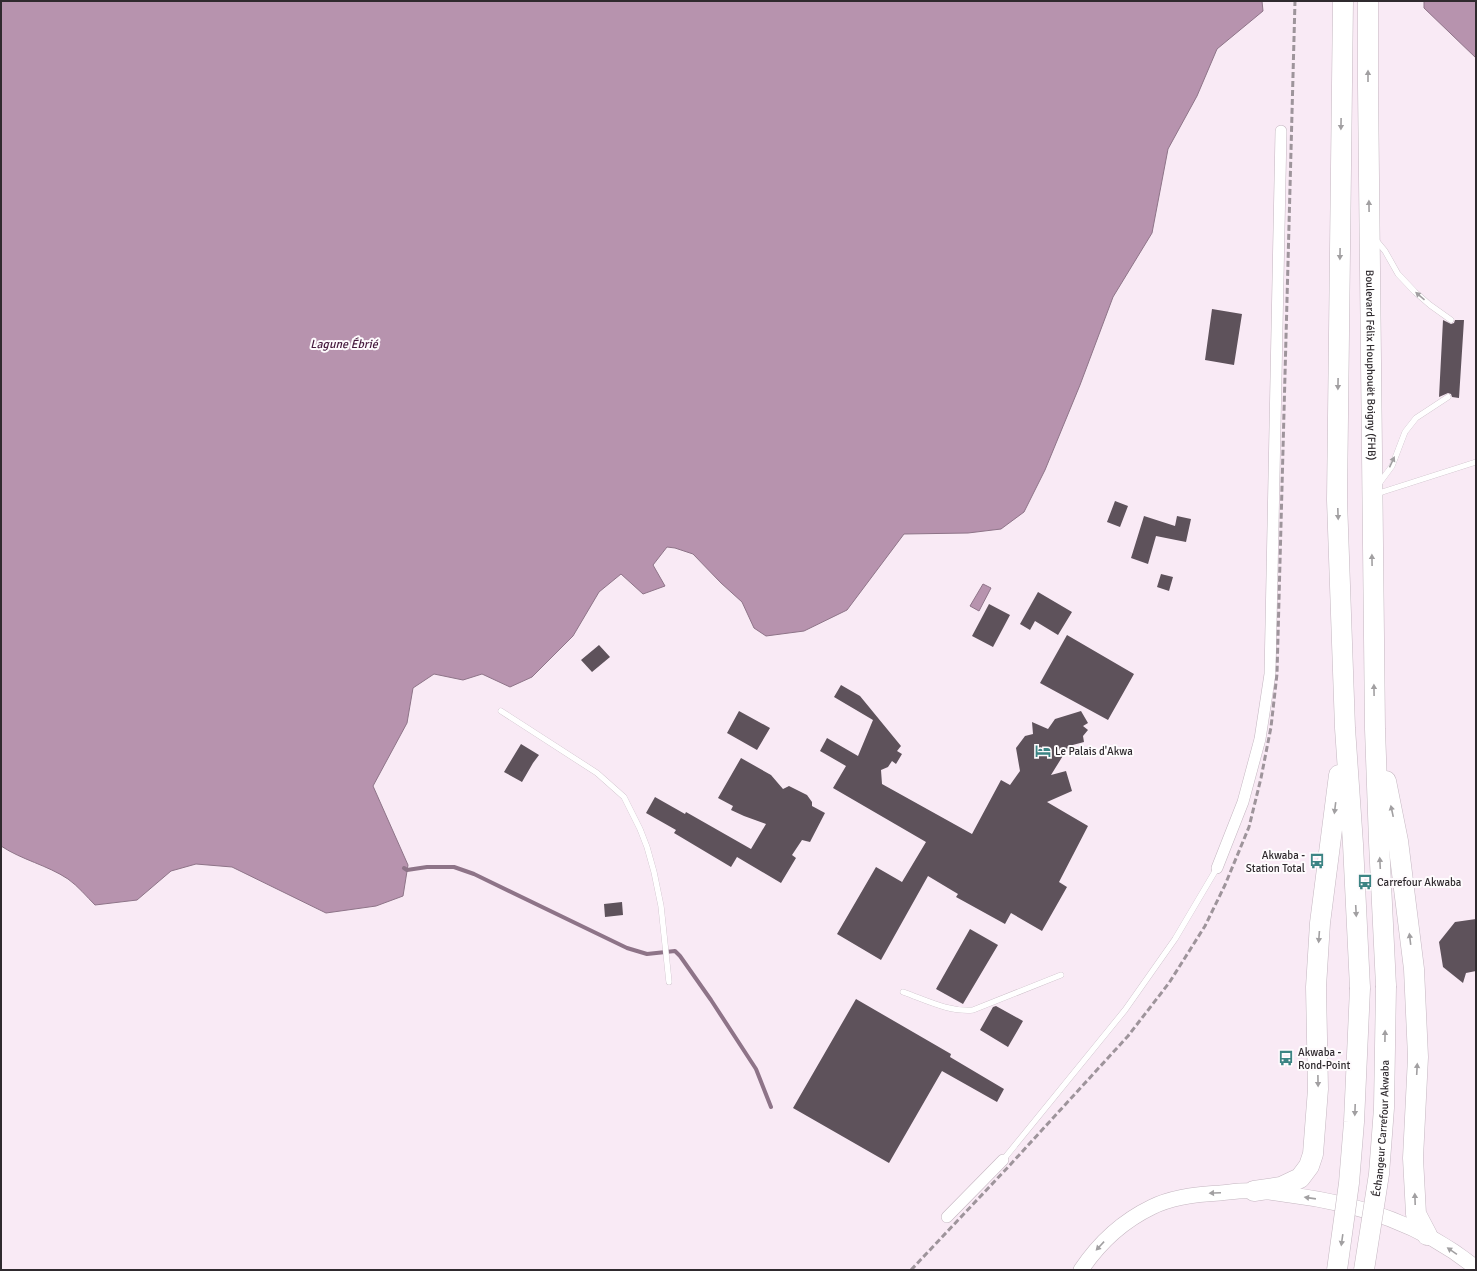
<svg xmlns="http://www.w3.org/2000/svg" width="1477" height="1271" viewBox="0 0 1477 1271" font-family="Signika,sans-serif">
<style>
.water{fill:#b793ae;stroke:#8e7488}
.lines{fill:none;stroke-linecap:round;stroke-linejoin:round}
.stream{stroke:#8e7488;stroke-width:4}
.building{fill:#5e525b}
.lane-casing{stroke:#c4b6c0;stroke-width:6}
.street-casing{stroke:#c4b6c0;stroke-width:12}
.secondary-casing{stroke:#c4b6c0;stroke-width:16}
.highway-casing{stroke:#c4b6c0;stroke-width:21}
.lane{stroke:#fff;stroke-width:5.5}
.street{stroke:#fff;stroke-width:11}
.secondary{stroke:#fff;stroke-width:15}
.highway{stroke:#fff;stroke-width:20}
.rail{stroke:#9e949b;stroke-width:3;stroke-dasharray:6 3;stroke-linecap:butt}
.highway-bridge-casing{stroke:#c4b6c0;stroke-width:21;stroke-linecap:butt}
.highway-bridge{stroke:#fff;stroke-width:20}
.oneway{fill:#a19fa1}
.labels{text-anchor:middle;stroke-width:4;stroke-linejoin:round;paint-order:stroke}
.street-label{font-size:11px;fill:#2f2a2e;stroke:#fefbfd}
.poi-label{font-size:11px;fill:#2f2a2e;stroke:#fefbfd;text-anchor:start}
.water-label{font-size:12px;font-style:italic;fill:#45183c;stroke:#fefbfd}
</style>
<rect width="100%" height="100%" fill="#f9eaf5"/>
<path class="water" d="M1,1H1262L1263,11L1217,49L1197,96L1168,149L1152,233L1113,297L1080,385L1045,470L1024,512L1001,529L968,533L904,534L847,610L804,631L766,636L754,628L742,602L721,583L693,554L675,548L667,547L653,565L665,586L643,594L621,574L599,592L573,636L532,677L510,687L482,674L463,680L434,674L413,688L407,723L373,786L408,865L403,896L376,906L326,913L232,867L196,864L171,871L137,900L95,905C87,897 78,886 68,879C47,865 22,860 1,846Z
M1424,1H1476V58L1424,8Z
M983,584L991,588L979,611L970,606Z"/>
<g class="lines">
<path class="stream" d="M404,868L407,870L427,867H454L474,874L627,948L647,954L675,951L680,956L711,1000L756,1069L771,1107"/>
</g>
<path class="building" d="M1212,309L1242,314L1234,365L1205,360Z
M1443,320L1451,324L1454,323L1455,320H1464L1459,398L1452,397L1451,394L1448,393L1439,397Z
M1115,501L1128,506L1120,527L1107,522Z
M1144,516L1175,526L1177,516L1191,519L1186,542L1156,536L1148,564L1131,558Z
M1161,574L1173,577L1169,591L1157,587Z
M1038,592L1072,612L1058,635L1035,621L1030,630L1020,624Z
M989,604L1010,615L993,647L972,636Z
M1067,635L1134,674L1108,720L1040,683Z
M599,645L610,657L592,672L581,660Z
M841,685L860,696L901,746L897,751L902,754L896,764L892,761L888,767L881,770L882,784L972,834L1001,780L1010,785L1020,771L1016,748L1025,736L1033,734L1032,722L1048,729L1055,719L1081,711L1088,723L1083,726L1088,730L1083,736L1084,742L1069,746L1051,775L1066,771L1072,791L1047,802L1088,826L1059,882L1067,887L1042,931L1011,913L1005,924L956,897L958,894L928,876L881,960L837,934L876,867L902,882L926,842L833,788L846,766L820,751L827,738L858,756L873,720L834,697Z
M739,711L770,728L757,750L727,733Z
M521,744L539,755L533,763L522,782L504,772Z
M741,758L771,775L783,789L789,786L807,795L812,802V806L825,813L810,842L802,840L792,855L796,858L781,883L737,857L731,867L674,833L676,830L646,813L655,797L685,814L686,812L751,849L766,824L744,816L731,810L733,806L718,798Z
M622,902L623,915L605,917L604,904Z
M1476,919V971L1466,973L1463,983L1443,967L1439,942L1455,922Z
M970,929L998,945L963,1004L936,989Z
M856,999L951,1054L950,1057L1004,1089L997,1102L942,1071L889,1163L793,1108Z
M996,1006L1023,1021L1008,1047L980,1030L993,1007Z"/>
<g class="lines">
<defs>
<path id="lane" d="M1375,239L1385,251L1398,274L1415,292L1430,305L1451,320
M1378,485L1392,466L1405,432L1416,418L1448,397
M1376,494L1476,462
M501,711L597,773L624,797L640,829L647,847L654,872L661,906L669,982
M903,992C926,1000 948,1012 973,1010L1061,975
M1003,1160L1125,1010L1175,939L1217,868"/>
<path id="street" d="M1217,868L1243,802L1260,739L1270,674L1281,131
M947,1217L1003,1160"/>
<path id="secondary" d="M1081,1270C1099,1243 1123,1221 1152,1207C1172,1197 1198,1194 1220,1193C1231,1192 1242,1190 1253,1191C1265,1191 1278,1193 1290,1195C1357,1203 1423,1225 1476,1268"/>
<g id="highway">
<path d="M1343,1L1337,500L1345,728L1353,844L1360,988"/>
<path id="s1" d="M1368,1V86L1375,729L1379,842L1386,986"/>
<path d="M1386,781L1398,841L1414,969L1418,1057L1413,1158L1416,1214L1427,1235"/>
<path d="M1254,1191L1281,1187L1300,1178L1309,1166L1313,1154L1318,1089L1316,987L1320,923L1339,775"/>
</g>
</defs>
<use href="#lane" class="lane-casing"/>
<use href="#street" class="street-casing"/>
<use href="#secondary" class="secondary-casing"/>
<use href="#highway" class="highway-casing"/>
<use href="#lane" class="lane"/>
<use href="#street" class="street"/>
<use href="#secondary" class="secondary"/>
<use href="#highway" class="highway"/>
<path class="rail" d="M911,1270L1010,1165L1128,1036L1169,983L1205,926L1225,885L1249,827L1261,778L1271,727L1277,674L1295,1"/>
<defs>
<g id="highway-bridge">
<path d="M1337,1270L1349,1183L1354,1122L1360,988"/>
<path id="s2" d="M1364,1270L1379,1174L1384,1108L1386,986"/>
</g>
</defs>
<use href="#highway-bridge" class="highway-bridge-casing"/>
<use href="#highway-bridge" class="highway-bridge"/>
</g>
<defs><path id="oneway-solid" d="M-6-.8H1V-3.2L6.5 0L1 3.2V.8H-6Z"/></defs>
<g class="oneway">
<use href="#oneway-solid" transform="translate(1368 76) rotate(-90)"/>
<use href="#oneway-solid" transform="translate(1341 124) rotate(91)"/>
<use href="#oneway-solid" transform="translate(1369 206) rotate(-91)"/>
<use href="#oneway-solid" transform="translate(1340 254) rotate(91)"/>
<use href="#oneway-solid" transform="translate(1420 296) rotate(-139)"/>
<use href="#oneway-solid" transform="translate(1338 384) rotate(91)"/>
<use href="#oneway-solid" transform="translate(1392 462) rotate(-65)"/>
<use href="#oneway-solid" transform="translate(1338 514) rotate(88)"/>
<use href="#oneway-solid" transform="translate(1372 560) rotate(-91)"/>
<use href="#oneway-solid" transform="translate(1374 690) rotate(-91)"/>
<use href="#oneway-solid" transform="translate(1335 808) rotate(97)"/>
<use href="#oneway-solid" transform="translate(1392 811) rotate(-102)"/>
<use href="#oneway-solid" transform="translate(1380 863) rotate(-93)"/>
<use href="#oneway-solid" transform="translate(1356 911) rotate(87)"/>
<use href="#oneway-solid" transform="translate(1319 937) rotate(94)"/>
<use href="#oneway-solid" transform="translate(1410 939) rotate(-97)"/>
<use href="#oneway-solid" transform="translate(1385 1036) rotate(-89)"/>
<use href="#oneway-solid" transform="translate(1417 1069) rotate(-87)"/>
<use href="#oneway-solid" transform="translate(1318 1081) rotate(89)"/>
<use href="#oneway-solid" transform="translate(1355 1110) rotate(92)"/>
<use href="#oneway-solid" transform="translate(1215 1193) rotate(177)"/>
<use href="#oneway-solid" transform="translate(1310 1198) rotate(-172)"/>
<use href="#oneway-solid" transform="translate(1415 1199) rotate(-92)"/>
<use href="#oneway-solid" transform="translate(1342 1240) rotate(98)"/>
<use href="#oneway-solid" transform="translate(1100 1246) rotate(133)"/>
<use href="#oneway-solid" transform="translate(1452 1251) rotate(-146)"/>
</g>
<defs>
<symbol id="hotel-bare" viewBox="-9 -9 18 18"><path d="M-6-4.5h1.5V1H6V5H4.5V3h-9V5H-6ZM-4 0a1.8 1.8 0 1 1 3.6 0ZM.5 0V-2.5h3Q6-2.5 6 0Z" fill="#3c8484" stroke="#fefbfd" stroke-width="2.5" paint-order="stroke"/></symbol>
<symbol id="bus-bare" viewBox="-9 -9 18 18"><path d="M-5-6H5V4H4V6H2V4H-2V6H-4V4H-5ZM-3.5-4V0h7V-4ZM-3.5 1.2v1.5H-2V1.2ZM2 1.2v1.5H3.5V1.2Z" fill="#3c8484" stroke="#fefbfd" stroke-width="2.5" paint-order="stroke"/></symbol>
</defs>
<g fill-rule="evenodd">
<use href="#hotel-bare" x="1032" y="740" width="22" height="22"/>
<use href="#bus-bare" x="1306" y="850" width="22" height="22"/>
<use href="#bus-bare" x="1354" y="871" width="22" height="22"/>
<use href="#bus-bare" x="1275" y="1047" width="22" height="22"/>
</g>
<g class="labels">
<g class="street-label">
<text dy="4" stroke="none"><textPath href="#s1" startOffset="364">Boulevard Félix Houphouët Boigny (FHB)</textPath></text>
<text dy="4" stroke="none"><textPath href="#s2" startOffset="143">Échangeur Carrefour Akwaba</textPath></text>
</g>
<g class="poi-label">
<text x="1055" y="755">Le Palais d'Akwa</text>
<text x="1305" y="859" text-anchor="end">Akwaba -<tspan x="1305" dy="13">Station Total</tspan></text>
<text x="1377" y="886">Carrefour Akwaba</text>
<text x="1298" y="1056">Akwaba -<tspan x="1298" dy="13">Rond-Point</tspan></text>
</g>
<g class="water-label">
<text x="344" y="348">Lagune Ébrié</text>
</g>
</g>
<rect width="1477" height="1271" fill="none" stroke="#2f2a2e" stroke-width="4"/>
</svg>
